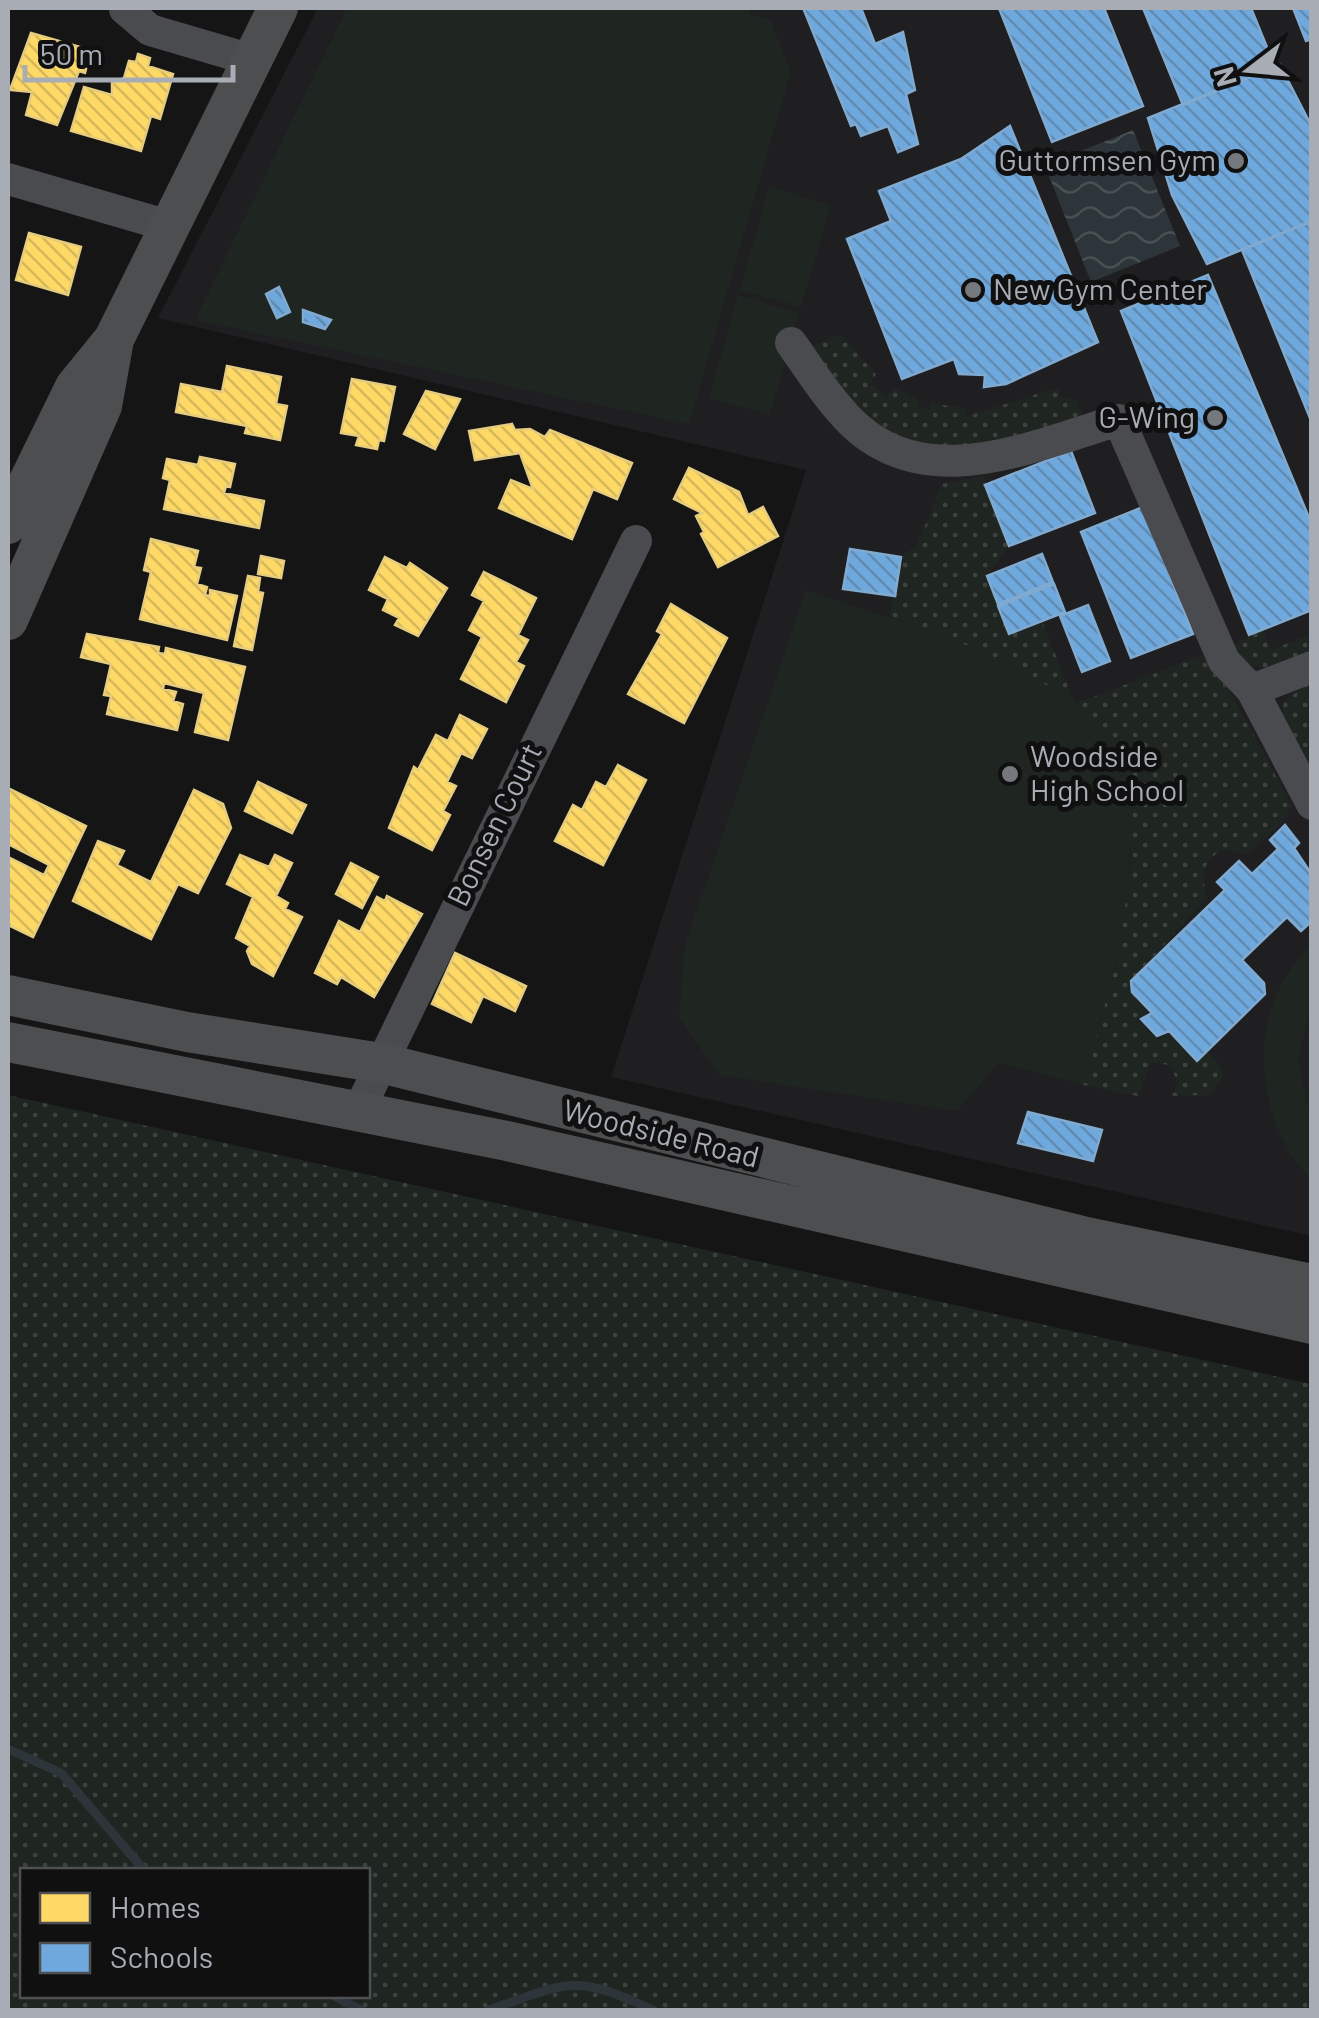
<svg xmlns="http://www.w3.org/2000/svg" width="1319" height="2018" viewBox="0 0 1319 2018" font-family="Barlow,sans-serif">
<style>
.built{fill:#1f1f21}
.grass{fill:url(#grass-dots);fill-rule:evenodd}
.park{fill:#1f2520}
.water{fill:url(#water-waves)}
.homes{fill:url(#homes-back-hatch);stroke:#e5cc7e;stroke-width:2.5}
.schools{fill:url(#schools-back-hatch);stroke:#80aad0;stroke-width:2.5}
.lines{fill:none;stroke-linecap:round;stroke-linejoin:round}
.stream{stroke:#2d353a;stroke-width:9}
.minor{stroke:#4a4b4e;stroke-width:32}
.major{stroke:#4c4e50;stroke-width:40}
.poi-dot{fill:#75787d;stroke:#101011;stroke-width:4}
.labels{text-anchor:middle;stroke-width:10;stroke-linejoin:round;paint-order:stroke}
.poi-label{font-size:30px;fill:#a8adb5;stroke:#101011;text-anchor:end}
.street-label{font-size:30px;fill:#a8adb5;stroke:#101011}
</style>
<defs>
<pattern id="grass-dots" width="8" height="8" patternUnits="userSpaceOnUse" patternTransform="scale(2.5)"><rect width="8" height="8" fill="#1f2520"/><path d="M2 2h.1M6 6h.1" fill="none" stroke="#3d423e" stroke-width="1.8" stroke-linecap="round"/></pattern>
<pattern id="water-waves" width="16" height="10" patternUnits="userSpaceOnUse" patternTransform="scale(2.5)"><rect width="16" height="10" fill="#2d353a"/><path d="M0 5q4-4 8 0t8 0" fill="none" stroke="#495054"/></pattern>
<pattern id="homes-back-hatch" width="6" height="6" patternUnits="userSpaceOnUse" patternTransform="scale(2.5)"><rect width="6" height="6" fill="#ffd966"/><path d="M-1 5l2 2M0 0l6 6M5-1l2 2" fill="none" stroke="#d6b85c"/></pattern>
<pattern id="schools-back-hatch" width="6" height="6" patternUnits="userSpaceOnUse" patternTransform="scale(2.5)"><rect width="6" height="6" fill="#6fa8dc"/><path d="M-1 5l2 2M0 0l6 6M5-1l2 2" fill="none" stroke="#608bb2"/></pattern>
</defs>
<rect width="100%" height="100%" fill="#151516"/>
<path class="built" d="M318,8H1311V1236L611,1077L806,470L158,318Z"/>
<path class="grass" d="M841,335L876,374L870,384L886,396L894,388L919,399L918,406L928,409L931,403L964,408L967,416L1059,387V397L1076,400L1083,416C1013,437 933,471 868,419C845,401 828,370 810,347Z
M984,476L1009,546L987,576L1009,633L1042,621L1075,704L1202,655L1232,695L1292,806L1282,822L1248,855L1224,849C1202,861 1200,875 1207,898L1131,981L1132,992L1147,1012L1137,1019L1158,1041L1169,1031C1191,1042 1217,1050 1224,1076L1210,1095L1171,1096L1179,1083L1169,1065L1151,1062L1138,1096L1083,1085L1115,967L1131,859L1126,797L1111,754L1027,673L889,619L901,557L917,545L942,484Z
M1263,630L1271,650L1311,634V654C1277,668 1255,678 1228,647Z
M1311,682V770L1281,723L1284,701Z
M8,1095L1311,1384V2010H8ZM368,1870V1996H22V1870Z"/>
<path class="park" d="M347,8H751L750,15L770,20L791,72L689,424L195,320Z
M769,187L831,205L801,307L740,290Z
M738,295L799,313L770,415L709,398Z
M806,590C894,621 997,645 1072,703C1178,783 1111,981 1083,1085L999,1063L957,1111L719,1075L679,1017L685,945Z
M1311,945V1006L1298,1059L1311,1119V1180C1251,1116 1245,1008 1311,945Z"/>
<path class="water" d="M1133,130L1180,246L1091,282L1043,161L1054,156L1056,161Z"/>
<path class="homes" d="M31,33L91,50L85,73L79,71L57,125L26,115L32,92L10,90Z
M138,54L150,58L148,66L173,74L160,119L151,116L141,151L71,131L84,87L112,95V83L124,78L129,61L136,62Z
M29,233L81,247L68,295L16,280Z
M227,366L281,377L276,404L287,406L280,440L245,433L247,426L176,412L181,384L222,392Z
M352,379L395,387L384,441L379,440L377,449L356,445L359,436L341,433Z
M426,391L460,399L435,449L404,434Z
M512,424L515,430L530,429L545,437L550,430L632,463L617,499L593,489L572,539L499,508L511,480L533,489L520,453L475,460L469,431Z
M200,457L235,464L230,487L226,486L224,493L264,501L259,528L164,509L170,480L163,478L167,459L198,465Z
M689,468L739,492L748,515L763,507L778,536L718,567L701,534L704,532L696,516L702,513L674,499Z
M151,539L198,551L194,567L201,568L197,584L207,587L205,595L210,596V590L237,596L227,640L140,619L151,572L144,570Z
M261,556L284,561L281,578L258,574Z
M385,557L407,568L410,563L447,588L418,636L395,625L399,618L383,610L388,599L369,590Z
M484,572L536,598L518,635L528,640L516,662L524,666L506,702L461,679L482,637L469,630L484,601L472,595Z
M248,576L260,578L258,592L263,593L252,650L234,646Z
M671,604L727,638L684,723L628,694L662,634L657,631Z
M87,634L159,647L158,653L165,654L166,648L245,667L228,740L195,732L204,693L164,683L163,689L176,692L173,701L183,704L177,730L107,714L111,696L104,695L111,664L81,657Z
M460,715L487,729L472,758L461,753L447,782L456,786L443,811L450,815L432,850L389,828L414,767L418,770L436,735L448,741Z
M618,765L646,780L603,865L555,841L573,805L582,810L596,782L606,787Z
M258,782L306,805L292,833L245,811Z
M8,788L86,826L33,937L8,925V863L10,858L44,875L49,865L8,844Z
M194,790L223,804L231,828L198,893L178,884L151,939L73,901L98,841L124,851L117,865L151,882Z
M240,855L269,867L275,855L292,863L276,896L288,903L285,909L302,917L273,976L252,964L247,951L250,946L236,938L253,897L227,884Z
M351,863L378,877L362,908L336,894Z
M387,896L422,914L374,997L341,977L337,984L315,973L339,921L360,932L377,897L385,901Z
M455,953L526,986L515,1011L483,996L471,1022L432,1004Z"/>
<path class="schools" d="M808,8H861L875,44L903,32L915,90L906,94L918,144L898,152L888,126L861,136L856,124L851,126L804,10Z
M999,8H1104L1143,106L1052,142Z
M1143,8H1251L1275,67L1183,105Z
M1293,8H1312V39L1306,41Z
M1280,65L1312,127V221L1207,264L1172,195L1148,118Z
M1010,126L1098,342L1006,384L984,387L985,375L959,374L954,359L902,379L847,239L891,221L879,191L961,159Z
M1312,221V423L1242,250Z
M1208,275L1312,525V610L1249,635L1121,311Z
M279,287L290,312L277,318L266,294Z
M303,310L331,320L325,329L303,322Z
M1071,451L1095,513L1009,546L985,485Z
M1143,507L1193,634L1131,658L1081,532Z
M850,549L901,557L895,596L843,589Z
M1042,554L1053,582L998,604L987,576Z
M1054,584L1065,612L1009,634L998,606Z
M1088,605L1110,661L1082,672L1060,616Z
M1285,825L1299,843L1294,848L1312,875V921L1301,931L1287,917L1242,960L1264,983L1265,994L1197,1061L1169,1031L1157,1036L1141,1019L1152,1013L1132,992L1131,981L1225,890L1217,882L1239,861L1252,874L1278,849L1270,840Z
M1028,1112L1102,1130L1093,1161L1018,1143Z"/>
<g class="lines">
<path class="stream" d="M8,1749L61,1773L144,1870
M334,1996L361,2010
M489,2010C567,1983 572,1972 653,2010"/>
<path class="minor" d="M125,9L150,30L252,60
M8,179L169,226
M791,343C807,365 822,390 841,411C916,500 1027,448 1119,420L1224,661L1252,690L1312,804
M1252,690L1312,667
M358,1112L636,541"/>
<path class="major" d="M8,524L75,387L114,339L278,8
M8,620L102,406L113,345
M8,995L187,1032L381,1063L1082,1236L1312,1284
M8,1042L507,1141L1312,1324"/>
</g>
<g class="poi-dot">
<circle cx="1236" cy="161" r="10"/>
<circle cx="973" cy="290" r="10"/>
<circle cx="1215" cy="418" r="10"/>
<circle cx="1010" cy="774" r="10"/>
</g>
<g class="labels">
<g class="poi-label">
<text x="1216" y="171">Guttormsen Gym</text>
<text x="993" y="300" text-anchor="start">New Gym Center</text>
<text x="1195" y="428">G-Wing</text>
<text x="1030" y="767" text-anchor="start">Woodside<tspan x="1030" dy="34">High School</tspan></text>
</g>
<g class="street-label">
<text transform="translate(495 825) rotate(-64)" y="10">Bonsen Court</text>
<text transform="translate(661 1134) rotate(14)" y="10">Woodside Road</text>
</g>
</g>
<rect width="1319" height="2018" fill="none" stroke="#a8adb5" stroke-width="20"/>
<rect x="20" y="1868" width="350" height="130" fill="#101011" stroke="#4d4f53" stroke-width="2.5"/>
<rect x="40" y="1893" width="50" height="30" fill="#ffd966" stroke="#4d4f53" stroke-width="2.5"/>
<text x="110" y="1918" font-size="30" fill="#a8adb5">Homes</text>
<rect x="40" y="1943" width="50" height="30" fill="#6fa8dc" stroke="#4d4f53" stroke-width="2.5"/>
<text x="110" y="1968" font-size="30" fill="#a8adb5">Schools</text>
<g transform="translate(1249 70) rotate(254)" stroke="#101011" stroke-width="8" paint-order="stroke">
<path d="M0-8L18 38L0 25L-18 38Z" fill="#a8adb5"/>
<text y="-15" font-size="28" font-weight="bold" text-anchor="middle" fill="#a8adb5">N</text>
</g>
<path d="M25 65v15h208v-15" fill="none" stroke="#a8adb5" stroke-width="5"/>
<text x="40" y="65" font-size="30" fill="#a8adb5" stroke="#101011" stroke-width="8" paint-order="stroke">50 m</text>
</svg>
